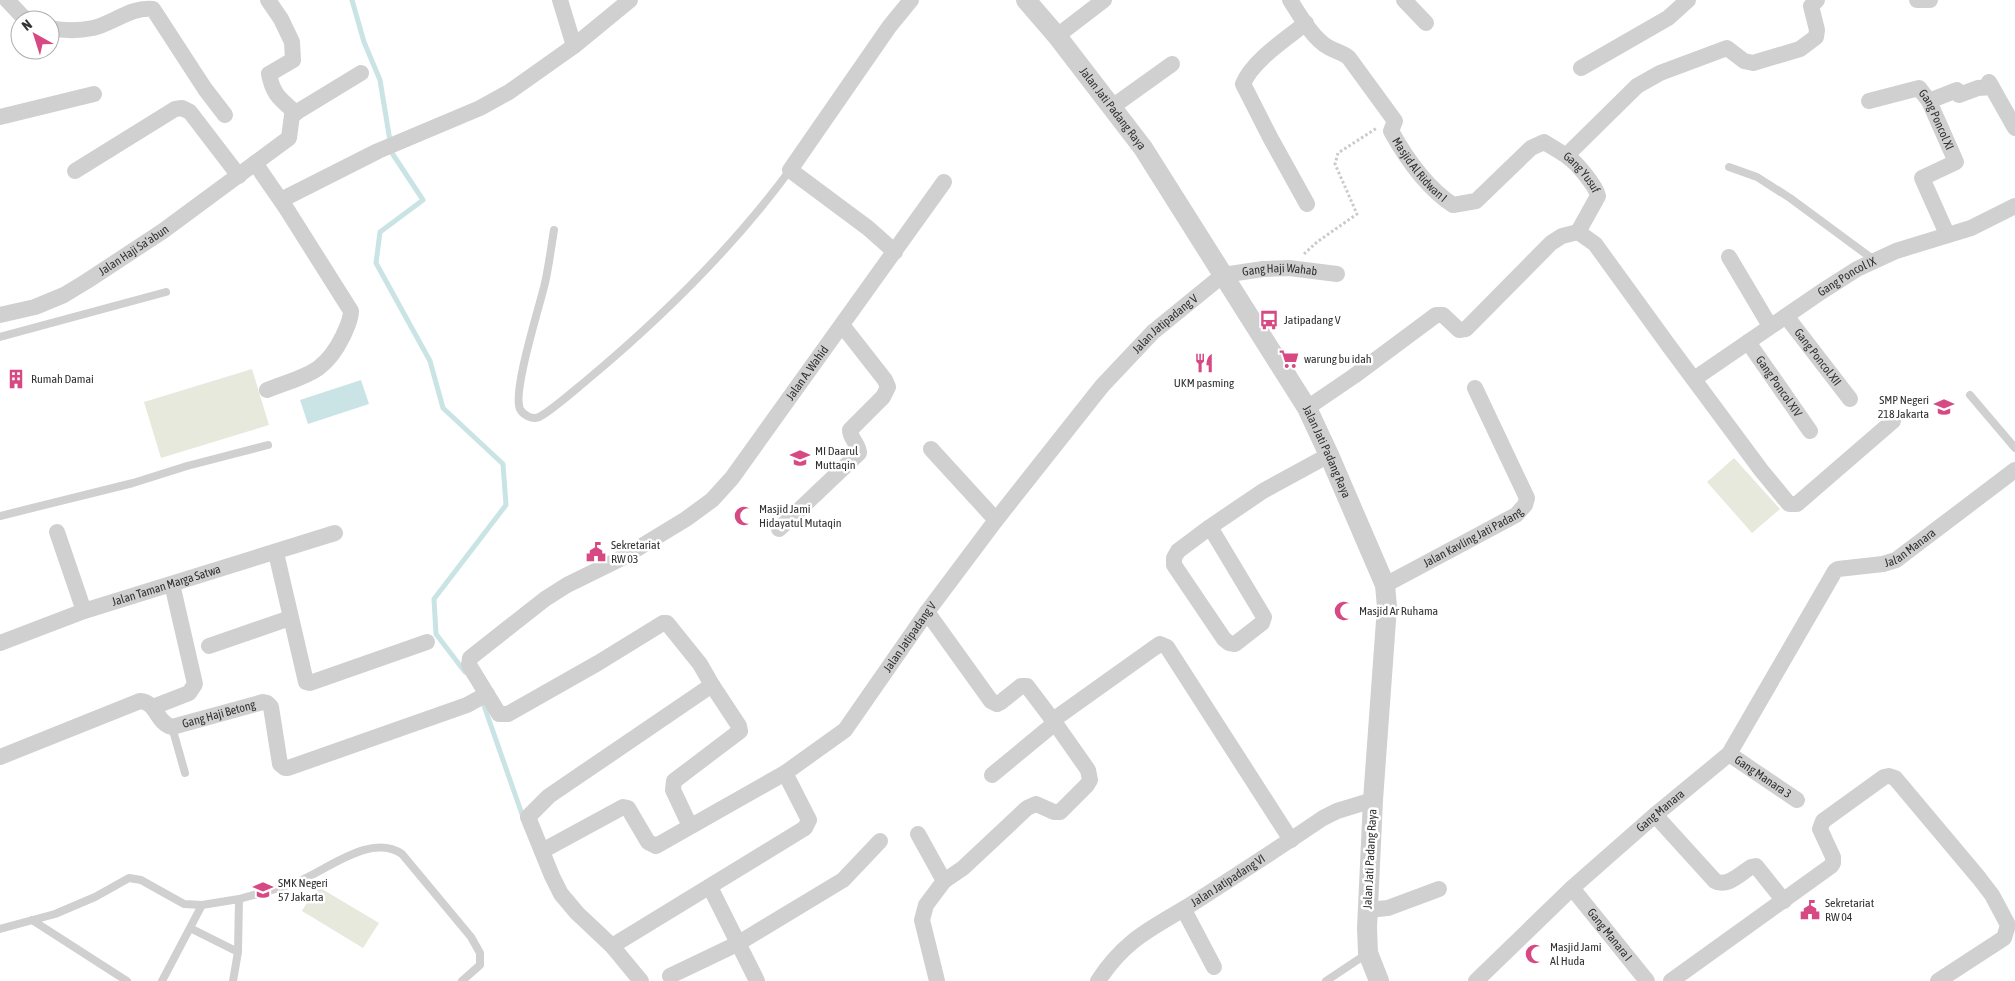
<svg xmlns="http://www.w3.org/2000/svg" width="2015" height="981" viewBox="0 0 2015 981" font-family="'Asap Condensed',sans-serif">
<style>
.garden{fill:#e7e9dd}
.water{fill:#cae4e5}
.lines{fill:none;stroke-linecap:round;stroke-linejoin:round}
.stream{stroke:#cae4e5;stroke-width:5}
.path{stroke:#cacaca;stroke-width:3;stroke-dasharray:2.5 2.5;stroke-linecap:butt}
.service{stroke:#d0d0d0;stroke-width:8}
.minor{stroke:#d0d0d0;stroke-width:16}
.tertiary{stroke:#d0d0d0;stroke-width:20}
.labels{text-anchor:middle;stroke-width:5;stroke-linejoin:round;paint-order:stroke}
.street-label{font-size:12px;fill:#333;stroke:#fff}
.poi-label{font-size:12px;fill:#333;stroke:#fff;text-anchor:start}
</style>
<rect width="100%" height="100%" fill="#fff"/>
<path class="garden" d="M252,369L269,425L161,458L144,402Z
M1734,458L1780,509L1752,533L1707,482Z
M317,886L379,923L363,948L302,911Z"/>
<path class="water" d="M361,380L369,404L308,424L300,400Z"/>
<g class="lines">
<path class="stream" d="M352,0L364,42L380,80L392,153L423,200L380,232L376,263L430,361L443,408L503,464L506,505L434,599L436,634L465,672
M482,700L523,817"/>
<path class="path" d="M1304,254L1317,242L1357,214L1335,164L1338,153L1377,128"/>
<path class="service" d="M1729,167L1757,177L1790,198L1874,260
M554,230C551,248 549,265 545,283C540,305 512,392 520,409C523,415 532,420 539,417C550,412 577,388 587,380C660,319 734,246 790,170
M0,337L166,292
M1970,395L2015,448
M0,516L133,483L187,466L268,445
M172,727L185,773
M239,899C258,894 277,889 295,883C325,872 370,832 402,854L471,937L480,953V965L462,981
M202,905L239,899L238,952L233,981
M32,920L127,981
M190,928L238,952
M0,929L55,914L95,897L129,878L141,880L184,904L202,905L162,981
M1326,981L1368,953"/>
<g class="minor">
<path d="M7,0L23,17L29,20"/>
<path d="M268,0L281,19L292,42L293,60L269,74C273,95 280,99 296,113"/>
<path d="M560,0L574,46"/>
<path id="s1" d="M1290,0C1299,14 1313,39 1328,47C1336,52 1343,52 1349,58L1395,121L1391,131C1406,158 1427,188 1453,205L1476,201L1531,148L1544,142C1552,147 1561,152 1568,157C1577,163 1596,186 1598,196L1578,232L1562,236L1551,243L1466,329L1459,330L1443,315H1436L1354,376L1307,408"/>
<path d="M1404,0L1426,23"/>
<path d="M1917,0H1930"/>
<path d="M1306,23C1286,39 1252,61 1243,84L1271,139L1307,204"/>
<path d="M50,28C64,31 79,31 93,28C112,24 132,6 153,9L205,89L225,115"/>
<path d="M1057,36L1104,0"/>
<path d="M1581,68L1668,18L1688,0"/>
<path d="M1989,82L2015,128"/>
<path id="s2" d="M1869,101L1919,88L1929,101L1956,162L1922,178L1947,234"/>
<path d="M1929,101L1957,90L1959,95L1978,88L1992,87"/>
<path d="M1112,107L1172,64"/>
<path d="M0,117L94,94"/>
<path d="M1568,157L1571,151L1637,86L1660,73L1727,48L1744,61L1753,63L1800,49L1816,37L1817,30L1811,6L1817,0"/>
<path d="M255,163L286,208L351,311C351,320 347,327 343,336C324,375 305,375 267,390"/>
<path d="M75,171L175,109L182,108L190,112L239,176"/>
<path d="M281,200L378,151L480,108L509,92L574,46L630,0"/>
<path d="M1578,232L1595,244L1669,346L1761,470L1789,504H1797L1893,421"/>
<path d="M895,252L868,228L790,170L889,27L911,0"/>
<path d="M1729,257L1770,326"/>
<path id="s3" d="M0,315L35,307L64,295L87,281L163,231L289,138L292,115L361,73"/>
<path id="s4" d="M1786,316L1850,399"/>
<path id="s5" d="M1748,342L1810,431"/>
<path id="s6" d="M1694,379L1821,292L1857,269L1896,251L1971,228L2015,206"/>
<path d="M931,449L996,520"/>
<path d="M1210,527L1264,617L1262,623L1235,644L1229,643L1224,639L1174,565V558L1178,551L1210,527L1263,491L1329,455"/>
<path d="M779,529L859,453C859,444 850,439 850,430L883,397L888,387L885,380L842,325"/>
<path d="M57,532L84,611"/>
<path d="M276,553L306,682L310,683L427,642"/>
<path id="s7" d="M1385,585L1516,515L1525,505L1527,498L1475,388"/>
<path d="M927,612L991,701L997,704L1001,702L1021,686H1027L1055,723L992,775"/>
<path id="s8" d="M0,643L84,611L335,533"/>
<path d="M209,646L290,618"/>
<path d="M153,707L189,693L195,684L172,584"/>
<path d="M1053,720L1154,648L1160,644L1167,647L1291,840"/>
<path id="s9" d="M1729,754L1797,800"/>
<path id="s10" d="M0,757L140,701C157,702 156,723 172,727L263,702L267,703L271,707L280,764L285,768H288L467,705L487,694"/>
<path d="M1655,815L1715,881C1727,888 1741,873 1751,867L1756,866L1784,901"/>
<path d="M690,826L673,790L674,781L740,731L739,726L712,685"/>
<path d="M918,834L944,881"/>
<path id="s11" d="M542,851L623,807L628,808L648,842L656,846L785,773L845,730L927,612L996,520L1102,386L1153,332L1223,275L1263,269L1289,268L1337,274"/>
<path d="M710,887L757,981"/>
<path id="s12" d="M1572,888L1647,981"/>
<path d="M1184,910L1214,967"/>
<path d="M1367,910L1388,908L1439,889"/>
<path d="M612,946L805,828L809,820L785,773"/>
<path d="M670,976L737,944L843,880L880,841"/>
<path id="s13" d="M641,981L612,946L577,913L561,894L552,876L528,817L549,796L712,685L700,664L667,623H663L598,663L508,714H499L469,665L470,658L545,599L567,585L622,558L686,519L712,500L732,478L944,182"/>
<path d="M937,981L922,920L926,905L944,881L963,868L1027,808L1036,804L1054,812H1060L1087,785L1090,780L1088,770L1055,723"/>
<path id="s14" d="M1098,981C1127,936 1156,927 1198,900C1240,873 1282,846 1323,818L1337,811L1373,800"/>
<path id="s15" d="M1476,981L1572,888L1655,815L1729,754L1835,571L1838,569L1883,564L1896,560L2015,470"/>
<path d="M1671,981L1831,866L1833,863V857L1820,829L1823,821L1884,777L1889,776L1895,778L1979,878L1992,895L2008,925L2004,938L1938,981"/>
</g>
<path class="tertiary" id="s16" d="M1026,0L1057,36L1143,148L1307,408L1329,455L1385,585L1387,607L1373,800L1367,928L1368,953L1379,981"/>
</g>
<defs>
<symbol id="bus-bare" viewBox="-9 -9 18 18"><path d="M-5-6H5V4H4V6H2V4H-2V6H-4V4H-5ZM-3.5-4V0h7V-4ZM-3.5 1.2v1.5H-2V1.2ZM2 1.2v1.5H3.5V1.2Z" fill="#d64983" stroke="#fff" stroke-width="2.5" paint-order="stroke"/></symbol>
<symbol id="supermarket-bare" viewBox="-9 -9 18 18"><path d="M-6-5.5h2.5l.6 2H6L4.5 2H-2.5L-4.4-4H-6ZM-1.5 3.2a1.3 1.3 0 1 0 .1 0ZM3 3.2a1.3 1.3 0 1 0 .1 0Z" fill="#d64983" stroke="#fff" stroke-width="2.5" paint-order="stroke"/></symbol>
<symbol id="restaurant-bare" viewBox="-9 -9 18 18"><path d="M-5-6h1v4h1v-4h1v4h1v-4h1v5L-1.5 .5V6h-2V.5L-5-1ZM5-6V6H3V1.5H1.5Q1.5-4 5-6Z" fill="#d64983" stroke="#fff" stroke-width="2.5" paint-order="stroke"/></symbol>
<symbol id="building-bare" viewBox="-9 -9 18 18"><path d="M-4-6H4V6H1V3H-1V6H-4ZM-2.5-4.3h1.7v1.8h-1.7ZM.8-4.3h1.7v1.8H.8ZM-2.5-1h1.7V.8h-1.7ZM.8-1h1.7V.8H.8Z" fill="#d64983" stroke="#fff" stroke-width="2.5" paint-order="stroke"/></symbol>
<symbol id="school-bare" viewBox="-9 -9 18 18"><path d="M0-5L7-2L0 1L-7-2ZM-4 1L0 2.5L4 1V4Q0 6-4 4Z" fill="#d64983" stroke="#fff" stroke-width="2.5" paint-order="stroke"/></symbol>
<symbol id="mosque-bare" viewBox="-9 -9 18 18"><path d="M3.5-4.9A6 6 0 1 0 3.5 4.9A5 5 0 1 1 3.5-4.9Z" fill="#d64983" stroke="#fff" stroke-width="2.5" paint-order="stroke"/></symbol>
<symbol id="civic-bare" viewBox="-9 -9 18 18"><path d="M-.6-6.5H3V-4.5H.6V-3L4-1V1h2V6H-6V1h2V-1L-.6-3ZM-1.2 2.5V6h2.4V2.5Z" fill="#d64983" stroke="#fff" stroke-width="2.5" paint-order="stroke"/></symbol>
</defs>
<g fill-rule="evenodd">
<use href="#bus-bare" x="1255" y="306" width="28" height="28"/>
<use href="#supermarket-bare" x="1275" y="345" width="28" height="28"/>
<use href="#restaurant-bare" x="1190" y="349" width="28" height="28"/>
<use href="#building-bare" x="2" y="365" width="28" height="28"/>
<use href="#school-bare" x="1930" y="393" width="28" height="28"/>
<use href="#school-bare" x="786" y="444" width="28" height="28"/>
<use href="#mosque-bare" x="730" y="502" width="28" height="28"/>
<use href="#civic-bare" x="582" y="538" width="28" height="28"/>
<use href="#mosque-bare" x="1330" y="597" width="28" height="28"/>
<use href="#school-bare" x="249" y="876" width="28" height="28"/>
<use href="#civic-bare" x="1796" y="896" width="28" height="28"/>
<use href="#mosque-bare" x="1521" y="940" width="28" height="28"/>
</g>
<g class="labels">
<g class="street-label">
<text dy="4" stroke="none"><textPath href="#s16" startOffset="139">Jalan Jati Padang Raya</textPath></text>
<text dy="4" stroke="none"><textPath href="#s2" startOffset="88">Gang Poncol XI</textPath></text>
<text dy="4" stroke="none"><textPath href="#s1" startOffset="222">Masjid Al Ridwan I</textPath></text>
<text dy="4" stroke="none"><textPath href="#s1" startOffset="434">Gang Yusuf</textPath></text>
<text dy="4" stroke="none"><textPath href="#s3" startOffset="150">Jalan Haji Sa'abun</textPath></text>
<text dy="4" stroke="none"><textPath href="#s11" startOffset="1019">Gang Haji Wahab</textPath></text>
<text dy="4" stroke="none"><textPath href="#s6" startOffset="184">Gang Poncol IX</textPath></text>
<text dy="4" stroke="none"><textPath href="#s11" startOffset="886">Jalan Jatipadang V</textPath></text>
<text dy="4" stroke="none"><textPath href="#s4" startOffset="52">Gang Poncol XII</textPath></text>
<text dy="4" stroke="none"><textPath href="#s13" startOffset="1212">Jalan A. Wahid</textPath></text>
<text dy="4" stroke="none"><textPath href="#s5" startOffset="54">Gang Poncol XIV</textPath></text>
<text dy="4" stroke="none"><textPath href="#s16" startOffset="544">Jalan Jati Padang Raya</textPath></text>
<text dy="4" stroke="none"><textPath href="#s7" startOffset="100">Jalan Kavling Jati Padang</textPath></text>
<text dy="4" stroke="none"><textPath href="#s15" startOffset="632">Jalan Manara</textPath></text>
<text dy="4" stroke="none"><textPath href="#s8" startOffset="176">Jalan Taman Marga Satwa</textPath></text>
<text dy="4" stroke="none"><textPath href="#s11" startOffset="481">Jalan Jatipadang V</textPath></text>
<text dy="4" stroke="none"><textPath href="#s10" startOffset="242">Gang Haji Betong</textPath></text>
<text dy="4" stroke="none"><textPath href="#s9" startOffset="41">Gang Manara 3</textPath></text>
<text dy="4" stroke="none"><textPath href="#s15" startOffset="251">Gang Manara</textPath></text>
<text transform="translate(1370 859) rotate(-87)" y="4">Jalan Jati Padang Raya</text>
<text dy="4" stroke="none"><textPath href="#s14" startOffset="166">Jalan Jatipadang VI</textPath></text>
<text dy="4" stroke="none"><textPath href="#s12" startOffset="60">Gang Manara I</textPath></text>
</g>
<g class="poi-label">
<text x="1284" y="324">Jatipadang V</text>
<text x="1304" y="363">warung bu idah</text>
<text x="31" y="383">Rumah Damai</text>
<text x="1204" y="387" text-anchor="middle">UKM pasming</text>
<text x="1929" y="404" text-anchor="end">SMP Negeri<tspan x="1929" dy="14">218 Jakarta</tspan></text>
<text x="815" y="455">MI Daarul<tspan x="815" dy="14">Muttaqin</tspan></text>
<text x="759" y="513">Masjid Jami<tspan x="759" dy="14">Hidayatul Mutaqin</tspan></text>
<text x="611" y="549">Sekretariat<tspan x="611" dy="14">RW 03</tspan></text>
<text x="1359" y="615">Masjid Ar Ruhama</text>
<text x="278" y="887">SMK Negeri<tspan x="278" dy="14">57 Jakarta</tspan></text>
<text x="1825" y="907">Sekretariat<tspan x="1825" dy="14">RW 04</tspan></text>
<text x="1550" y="951">Masjid Jami<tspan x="1550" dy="14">Al Huda</tspan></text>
</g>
</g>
<g transform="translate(35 35) rotate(321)"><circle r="24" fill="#ffffff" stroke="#adadad"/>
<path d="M0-4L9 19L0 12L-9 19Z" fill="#d64983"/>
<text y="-8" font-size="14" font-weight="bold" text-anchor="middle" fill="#333333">N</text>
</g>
</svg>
